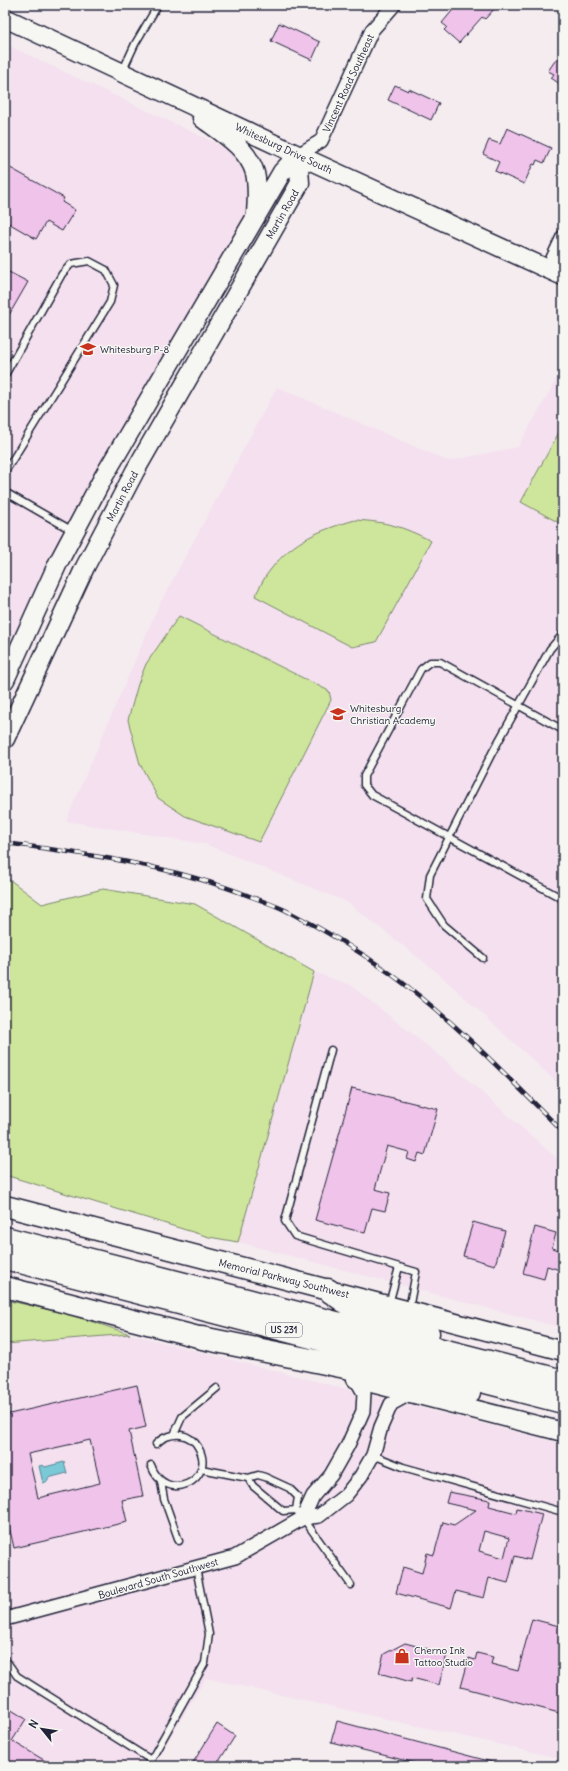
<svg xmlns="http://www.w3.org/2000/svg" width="568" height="1771" viewBox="0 0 568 1771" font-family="Delius,sans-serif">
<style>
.built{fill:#f4e0ee}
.green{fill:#cee69c;stroke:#78846c}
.water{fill:#7ac9d6;stroke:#578698}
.building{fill:#f0c4ea;stroke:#22223b;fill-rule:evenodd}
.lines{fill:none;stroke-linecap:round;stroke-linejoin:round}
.service-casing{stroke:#22223b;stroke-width:9}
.minor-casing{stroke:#22223b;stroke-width:16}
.secondary-casing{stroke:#22223b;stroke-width:21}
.primary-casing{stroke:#22223b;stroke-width:23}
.motorway-casing{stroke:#22223b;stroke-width:25}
.service{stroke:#f6f6f2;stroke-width:6}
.minor{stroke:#f6f6f2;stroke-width:13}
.secondary{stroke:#f6f6f2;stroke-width:18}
.primary{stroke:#f6f6f2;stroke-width:20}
.motorway{stroke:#f6f6f2;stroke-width:22}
.rail-casing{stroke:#22223b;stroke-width:4.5}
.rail{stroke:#f6f6f2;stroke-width:3;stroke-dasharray:9;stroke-linecap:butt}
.labels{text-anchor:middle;stroke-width:3;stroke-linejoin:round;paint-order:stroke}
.shield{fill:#f6f6f2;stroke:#626272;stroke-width:1}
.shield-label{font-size:9px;font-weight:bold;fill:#22223b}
.street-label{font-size:10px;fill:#22223b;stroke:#f6f6f2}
.poi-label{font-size:10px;fill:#22223b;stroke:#f6f6f2;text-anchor:start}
</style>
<rect width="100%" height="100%" fill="#f5ecf0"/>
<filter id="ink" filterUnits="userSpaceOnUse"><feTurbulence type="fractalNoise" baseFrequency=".025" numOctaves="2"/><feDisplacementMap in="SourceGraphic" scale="8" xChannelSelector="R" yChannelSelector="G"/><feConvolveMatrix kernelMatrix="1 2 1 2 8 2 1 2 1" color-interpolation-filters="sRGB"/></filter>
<g filter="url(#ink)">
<path class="built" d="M5,44L239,154L252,180L250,212L5,660Z
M563,368V1088L438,973L347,902L205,844L66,821L158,607L277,387L448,461L518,447Z
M314,972L350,985L444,1059L563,1164V1328L238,1242Z
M130,1334L563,1444V1759L206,1678L153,1766H5V1344Z"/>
<path class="green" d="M563,425V525L521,502Z
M355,520C387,522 402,526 431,541L376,642L352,647L255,596C260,587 264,577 271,569C294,540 320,530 355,520Z
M179,616L329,691L331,700L259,842L185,816L158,798L140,764L128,720L138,684L146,664Z
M10,880L42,904L103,889L195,904L314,972L238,1242L209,1237L5,1175V881Z
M5,1300L65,1313L130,1334L5,1344Z"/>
<path class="water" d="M64,1462L67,1473L48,1478V1481L43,1483L39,1466L43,1465L45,1467Z"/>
<path class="building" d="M457,5H498L485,19L482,17L459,43L444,30L447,27L442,23Z
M279,23L320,42L312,60L271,41Z
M557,58L562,61L563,60V86L551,78L554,74L548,71Z
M395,85L408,91L409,89L439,103L431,120L388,100Z
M507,128L551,148L544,163L537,160L535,165L533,164L524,184L495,171L499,162L483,154L489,140L500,144Z
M5,165L64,198L62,202L75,210L62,231L46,222L36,239L5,221Z
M5,270L28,282L5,322Z
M352,1088L438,1109L425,1155L419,1153L416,1162L407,1159L409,1152L387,1146L375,1189L390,1193L385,1211L372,1208L365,1233L315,1220Z
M473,1222L505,1231L495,1265L463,1256Z
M535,1227L556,1233L552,1248L563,1251L560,1270L547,1266L544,1279L523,1273Z
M137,1385L146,1427L129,1431L143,1496L122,1500L127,1522L14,1548L5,1508V1415ZM90,1440L100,1483L38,1498L28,1454Z
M449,1492L490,1500L489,1506L516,1513L517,1508L542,1514L530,1560L515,1556L508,1583L489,1578L484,1598L456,1591L451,1608L396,1593L403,1567L422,1573L427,1553L434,1555L443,1522L454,1525L476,1510L446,1503ZM484,1531L509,1538L504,1558L479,1551Z
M532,1619L563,1627V1714L461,1687L469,1658L475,1660L477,1653L493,1657L491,1664L518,1671Z
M405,1643L447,1654L439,1685L412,1678L411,1682L379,1673L384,1654Z
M5,1706L26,1719L12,1741L54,1766H5Z
M337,1721L496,1763L495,1766H427L331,1742Z
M217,1724L235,1736L216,1766H191Z"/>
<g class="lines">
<defs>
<path id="service" d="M123,70L135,44L158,5
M5,375L62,274L71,264L89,261L106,270L114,285L110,302L5,472
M5,492L73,531
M563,730L440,662H430L421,669L364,776V785L372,795L563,899
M483,958L444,925L427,899L430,875L492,753L550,649L563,634
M331,1050L285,1221L295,1236L416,1272L409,1309
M389,1304L399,1267
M174,1435L182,1417L217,1388
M373,1455L403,1467L563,1512
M151,1465C165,1506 218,1480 198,1447C195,1441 188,1436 181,1435C172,1434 162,1437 156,1444
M201,1469L248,1478L258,1475L265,1477L289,1488L298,1497L296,1510
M248,1478L253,1486L283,1511L296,1510L303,1518L351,1585
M161,1482L164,1499L179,1541
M5,1659L17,1676L151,1760L205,1663L209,1634L196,1568"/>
<path id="minor" d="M298,155L321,141L372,30L394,5
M548,269L563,237
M303,1518L313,1496L331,1475L348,1445L363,1411L364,1393L356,1379
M5,1619L235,1557L303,1518L319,1516L346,1495L361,1476L373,1455L381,1427L391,1404L411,1393"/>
<path id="secondary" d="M5,18L298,155L563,276
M202,118C222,133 248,148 255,173C258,186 257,201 256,214
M5,680L58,563L104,476L282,172L298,155
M5,739L85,567L135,471L300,183L298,155
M337,1292L563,1351
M356,1379L563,1432"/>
<path id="primary" d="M5,1206L328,1290
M5,1287L202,1338"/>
<path id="motorway" d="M5,1238L563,1381
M5,1258L563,1402
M328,1290L351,1306L428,1333
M202,1338L469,1392"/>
</defs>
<use href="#service" class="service-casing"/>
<use href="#minor" class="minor-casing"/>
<use href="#secondary" class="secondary-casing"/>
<use href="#primary" class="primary-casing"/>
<use href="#motorway" class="motorway-casing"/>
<use href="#service" class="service"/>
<use href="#minor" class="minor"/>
<use href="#secondary" class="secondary"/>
<use href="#primary" class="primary"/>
<use href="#motorway" class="motorway"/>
<defs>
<path id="rail" d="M5,843C89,854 173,866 252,897C263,901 274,905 285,910C321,928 358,950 391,974C454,1020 508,1077 563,1132"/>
</defs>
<use href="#rail" class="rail-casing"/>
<use href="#rail" class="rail"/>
</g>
</g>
<defs>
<symbol id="school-bare" viewBox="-9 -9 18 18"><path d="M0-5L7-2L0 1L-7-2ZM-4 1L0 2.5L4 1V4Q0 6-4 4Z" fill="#c8321e" stroke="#f6f6f2" stroke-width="2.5" paint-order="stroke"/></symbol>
<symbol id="shop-bare" viewBox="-9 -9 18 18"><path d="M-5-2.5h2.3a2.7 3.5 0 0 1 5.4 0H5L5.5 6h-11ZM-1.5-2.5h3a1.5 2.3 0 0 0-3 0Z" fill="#c8321e" stroke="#f6f6f2" stroke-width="2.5" paint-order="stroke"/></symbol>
</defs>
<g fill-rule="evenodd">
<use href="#school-bare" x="77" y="338" width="22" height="22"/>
<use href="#school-bare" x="327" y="703" width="22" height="22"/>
<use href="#shop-bare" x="391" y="1645" width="22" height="22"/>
</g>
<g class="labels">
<rect class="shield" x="266" y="1323" width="36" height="14" rx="3"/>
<g class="shield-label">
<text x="284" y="1333">US 231</text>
</g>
<g class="street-label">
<text transform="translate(348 83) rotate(-65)" y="4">Vincent Road Southeast</text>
<text transform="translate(284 148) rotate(25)" y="4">Whitesburg Drive South</text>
<text transform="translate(282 214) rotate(-60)" y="4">Martin Road</text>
<text transform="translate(122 496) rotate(-62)" y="4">Martin Road</text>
<text transform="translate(284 1278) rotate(14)" y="4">Memorial Parkway Southwest</text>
<text transform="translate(158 1578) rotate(-16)" y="4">Boulevard South Southwest</text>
</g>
<g class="poi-label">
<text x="100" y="353">Whitesburg P-8</text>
<text x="350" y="712">Whitesburg<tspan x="350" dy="12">Christian Academy</tspan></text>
<text x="414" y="1654">Cherno Ink<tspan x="414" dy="12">Tattoo Studio</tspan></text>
</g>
</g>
<rect width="568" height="1771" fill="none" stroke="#f6f6f2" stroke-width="20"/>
<rect x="10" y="10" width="548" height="1751" fill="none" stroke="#22223b" stroke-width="1.5" filter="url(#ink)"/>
<g transform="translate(42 1729) rotate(300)" stroke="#f6f6f2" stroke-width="3" paint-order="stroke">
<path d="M0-3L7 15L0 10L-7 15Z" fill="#22223b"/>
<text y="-6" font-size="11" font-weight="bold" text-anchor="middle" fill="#22223b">N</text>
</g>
</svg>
